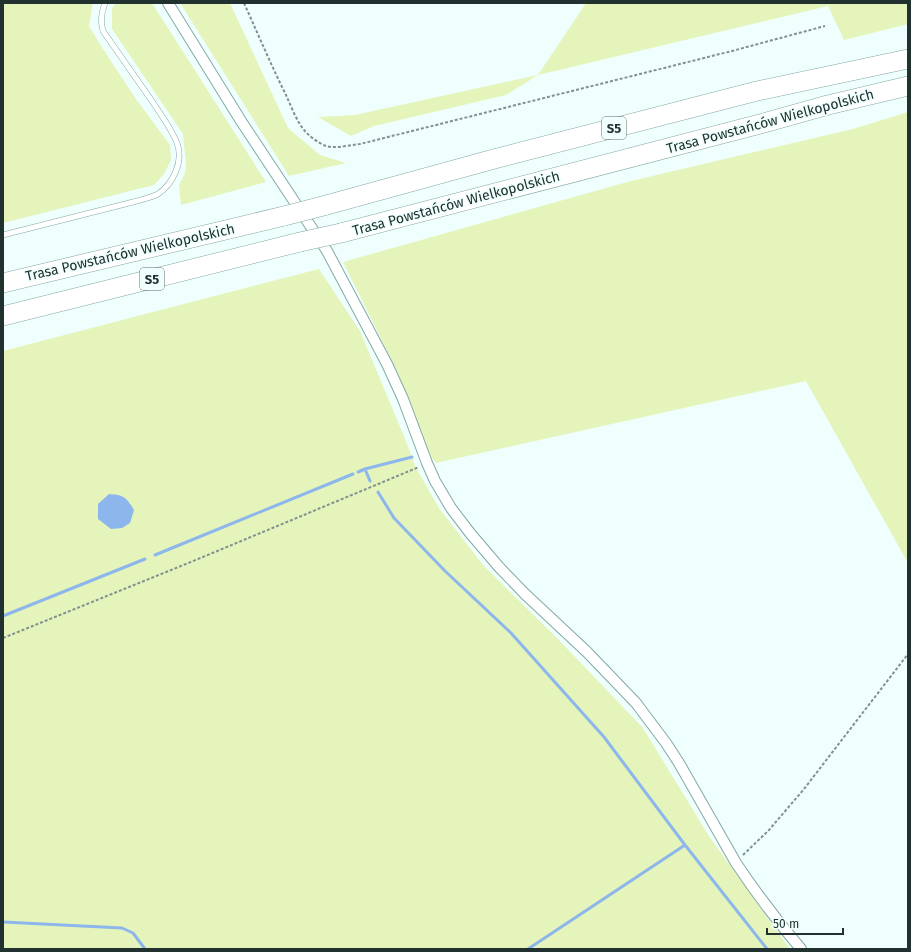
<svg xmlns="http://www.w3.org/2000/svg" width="911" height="952" viewBox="0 0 911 952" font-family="'Fira Sans',sans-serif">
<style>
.green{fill:#e5f4bb}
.water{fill:#8db6ec}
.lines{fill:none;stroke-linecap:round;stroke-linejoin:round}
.stream{stroke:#8db6ec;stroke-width:3}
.service-casing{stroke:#82a8a4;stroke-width:6}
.minor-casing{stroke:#82a8a4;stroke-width:12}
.motorway-casing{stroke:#82a8a4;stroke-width:20}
.path{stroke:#81918f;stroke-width:2;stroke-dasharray:3 2;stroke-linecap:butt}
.service{stroke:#fff;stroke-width:5}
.minor{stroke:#fff;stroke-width:10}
.motorway{stroke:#fff;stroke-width:19}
.motorway-bridge-casing{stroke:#82a8a4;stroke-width:20;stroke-linecap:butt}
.motorway-bridge{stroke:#fff;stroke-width:19}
.labels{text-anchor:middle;stroke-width:3.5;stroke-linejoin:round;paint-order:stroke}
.shield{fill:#effffd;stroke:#5f6f6d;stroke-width:1}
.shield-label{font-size:13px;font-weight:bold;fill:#21312f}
.street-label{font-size:14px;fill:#21312f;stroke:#effffd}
</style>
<rect width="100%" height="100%" fill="#effffd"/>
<path class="green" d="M3,3H93L89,26L103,49L136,99L170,145L171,160L164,174L154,185L3,223Z
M116,3H152L266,182L181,205L179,185L185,173L186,165L183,134L112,29V8Z
M180,3H230L288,128L320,155L346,163L289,176Z
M586,3H908V24L844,40L828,6L538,75L506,95L374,126L351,136L318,117L355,115L538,75Z
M908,112V563L806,381L436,463L431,457L396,369L343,262L631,181L853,129Z
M319,269L360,331L408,446L416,468L439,508L483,565L556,637L643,728L709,836L790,949H3V351Z"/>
<path class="water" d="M109,494C124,495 126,497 134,510L130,523L122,528L111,529L98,519V504Z"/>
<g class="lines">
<path class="stream" d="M365,469L370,481
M358,472L365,469L412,457
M378,492L394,518L445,571L511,633L604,737L685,845L767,949
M155,555L353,474
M3,616L145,559
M3,922L122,928L133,933L145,949
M528,949L685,845"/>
<defs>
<path id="service" d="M3,235L137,201C144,199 152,197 158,194C173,184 184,161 177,143C171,127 155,106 145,91C131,71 117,51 103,31C100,21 101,13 105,3"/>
<path id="minor" d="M168,3L241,121L327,251L387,364L403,399L427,463L435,481L451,508L470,533L499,567L525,594L587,652L636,703L666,743L679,763L736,863C756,893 778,922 801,949"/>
<path id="motorway" d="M323,206L494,159L757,91L908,59
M341,233L760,124L828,105L908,86
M3,283L284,216
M3,316L300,242"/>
</defs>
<use href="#service" class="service-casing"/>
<use href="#minor" class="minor-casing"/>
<use href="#motorway" class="motorway-casing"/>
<path class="path" d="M244,3C258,34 271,65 286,95C291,106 296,120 304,130C309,136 318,143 326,146C337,149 349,145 360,144L732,51L825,26
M3,638L186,564L419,467
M743,855L769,830L804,789L908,654"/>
<use href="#service" class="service"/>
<use href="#minor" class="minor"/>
<use href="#motorway" class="motorway"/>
<defs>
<path id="motorway-bridge" d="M284,216L323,206
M300,242L341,233"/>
</defs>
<use href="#motorway-bridge" class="motorway-bridge-casing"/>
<use href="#motorway-bridge" class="motorway-bridge"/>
</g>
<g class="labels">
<g class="shield">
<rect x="602" y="117" width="24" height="22" rx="3"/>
<rect x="140" y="268" width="24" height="22" rx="3"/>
</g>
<g class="shield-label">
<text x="614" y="133">S5</text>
<text x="152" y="284">S5</text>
</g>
<g class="street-label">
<text transform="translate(770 121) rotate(-15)" y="5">Trasa Powstańców Wielkopolskich</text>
<text transform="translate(456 203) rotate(-15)" y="5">Trasa Powstańców Wielkopolskich</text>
<text transform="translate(130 252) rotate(-13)" y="5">Trasa Powstańców Wielkopolskich</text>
</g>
</g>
<rect width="911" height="952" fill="none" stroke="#21312f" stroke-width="8"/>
<path d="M767 928v6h76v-6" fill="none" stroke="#21312f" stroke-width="2"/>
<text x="773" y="928" font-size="12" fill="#21312f" stroke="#effffd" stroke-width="3" paint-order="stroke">50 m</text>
</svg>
